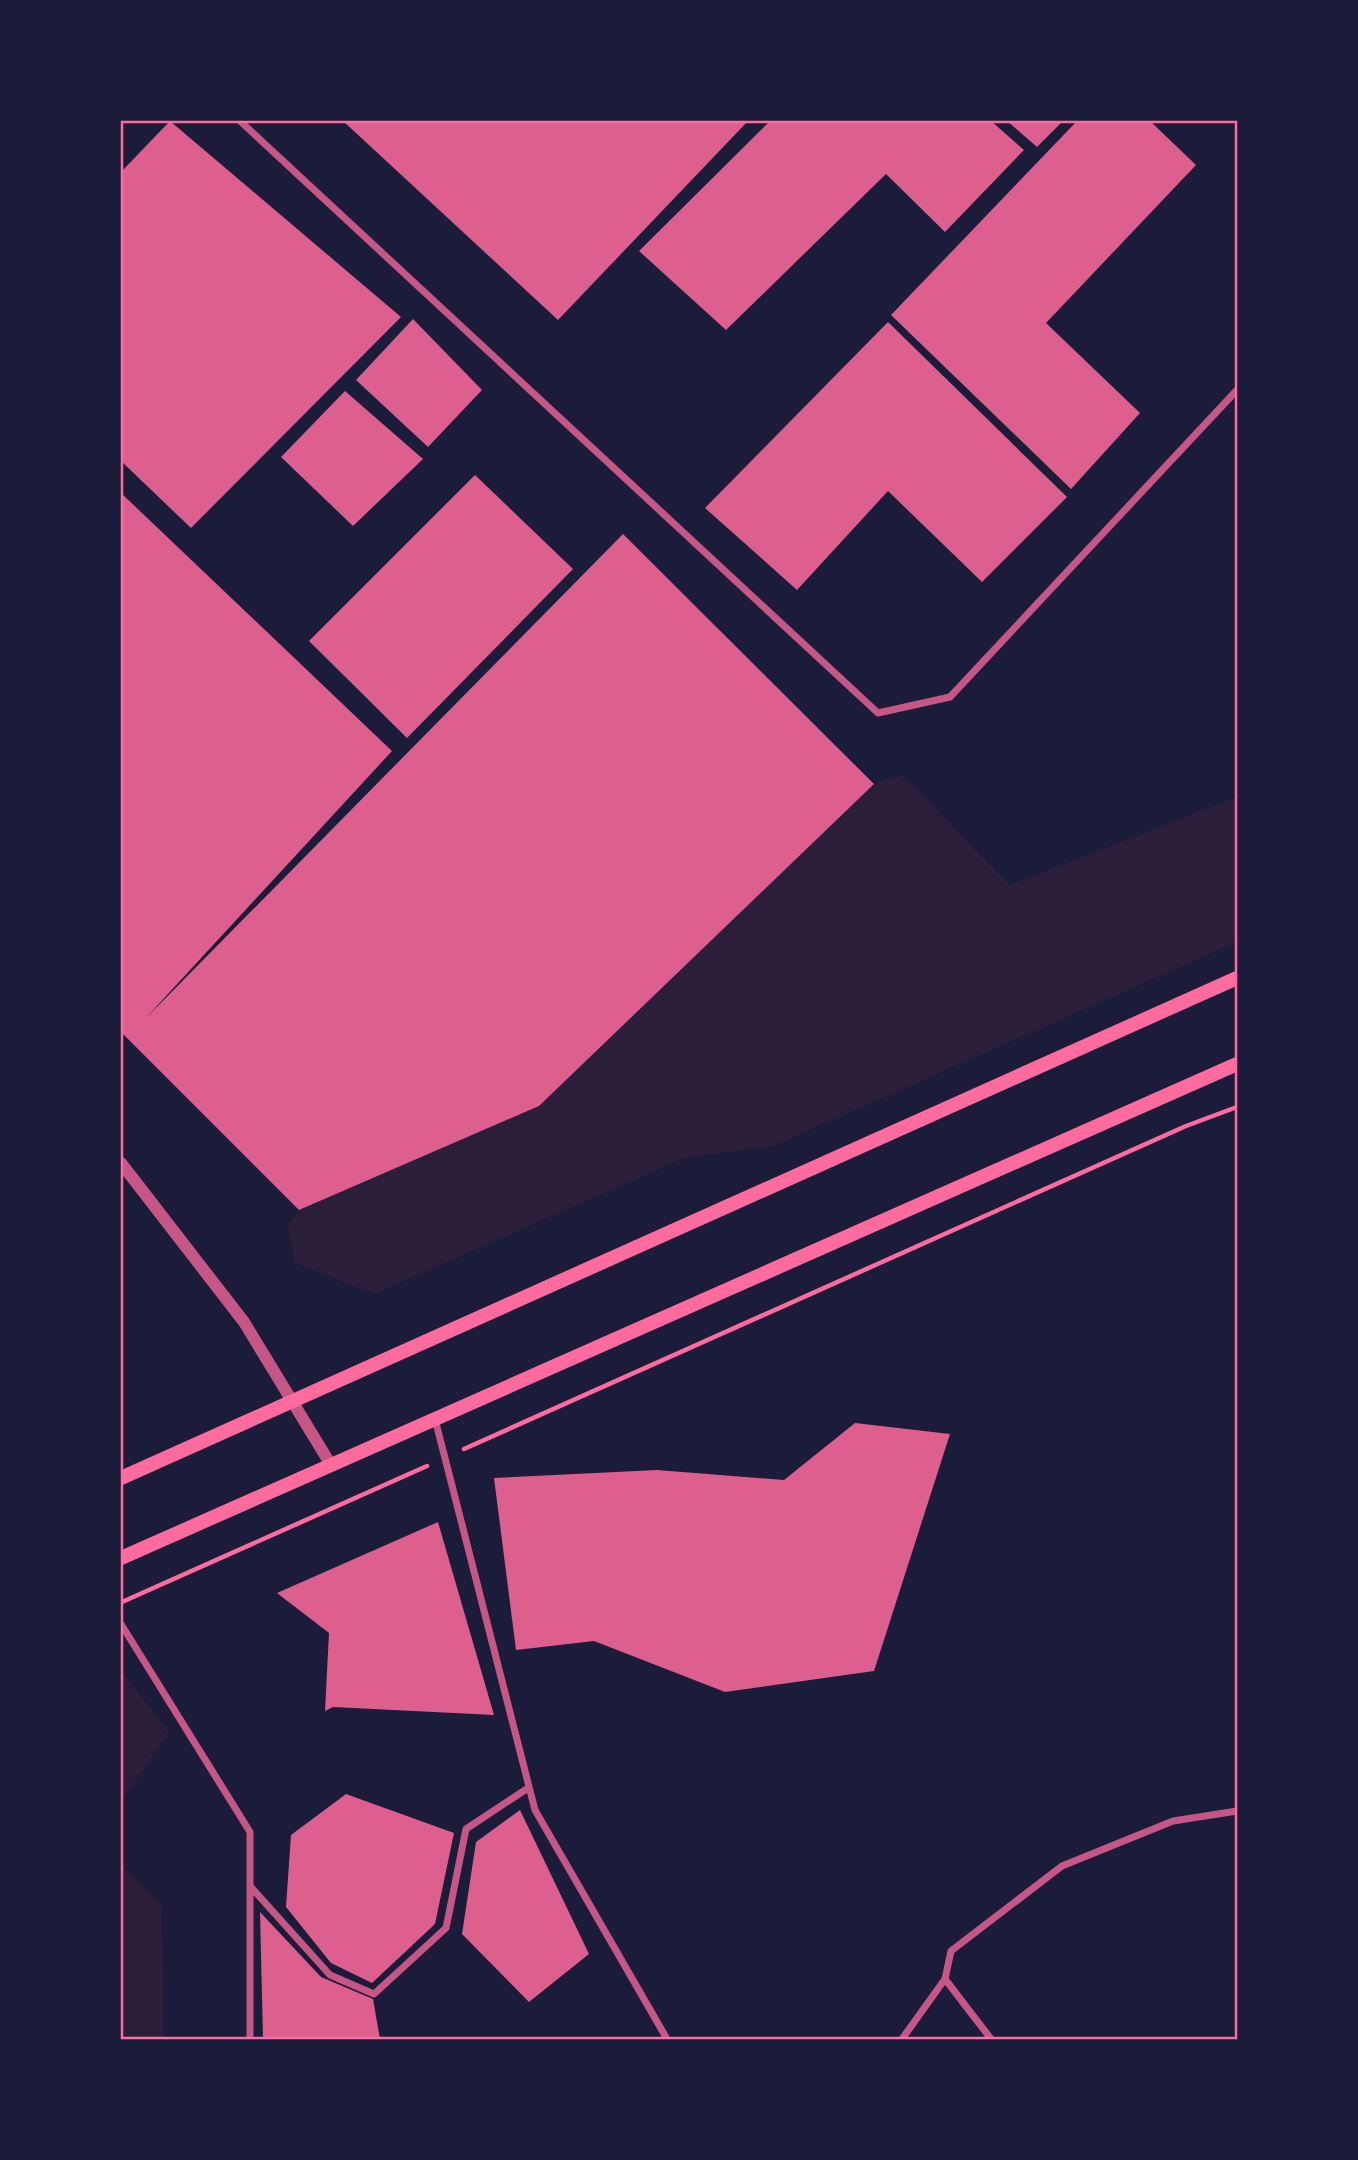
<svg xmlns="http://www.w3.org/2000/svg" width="1358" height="2160" viewBox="0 0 1358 2160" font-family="'Roboto Serif',serif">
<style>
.green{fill:#2a1e3b}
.building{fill:#dd5f8e}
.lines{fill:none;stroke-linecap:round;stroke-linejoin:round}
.path{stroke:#ff6b9d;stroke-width:4.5}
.minor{stroke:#c65784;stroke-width:7}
.tertiary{stroke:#c65784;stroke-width:12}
.secondary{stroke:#ff6b9d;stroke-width:14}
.neatline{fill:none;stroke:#ff6b9d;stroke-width:2.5}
</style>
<rect width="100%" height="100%" fill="#1b1b3a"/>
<path class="green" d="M903,775L1010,885L1237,797V942L773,1146L684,1158L374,1294L295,1263L288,1226L299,1210L539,1106L874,784Z
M122,1672L169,1732L121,1802V1673Z
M121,1864L162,1906L164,2039H121Z"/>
<path class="building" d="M170,121L401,317L191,528L121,461V172Z
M343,121H748L558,320Z
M770,121H991L1024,150L945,232L886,174L726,330L639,251Z
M1007,121H1063L1037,147Z
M1077,121H1150L1196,165L1046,323L1140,413L1071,489L891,315Z
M413,319L482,390L428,447L356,380Z
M888,322L1067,497L982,582L888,491L797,590L705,508Z
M345,391L423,459L353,526L281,457Z
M475,475L573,569L407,738L309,641Z
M121,493L392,751L144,1020L623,534L874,784L539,1106L299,1210L121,1032Z
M855,1423L950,1434L874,1671L725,1692L594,1641L516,1650L494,1478L657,1470L784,1480Z
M438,1522L494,1715L333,1707L325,1711L329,1633L277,1593Z
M346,1794L454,1833L435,1924L372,1983L331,1963L286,1907L291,1835Z
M520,1810L589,1954L529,2002L462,1934L476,1842Z
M260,1912L321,1977L373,1999L380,2039H263Z"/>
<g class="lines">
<path class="path" d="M464,1449L1186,1126L1237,1107
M122,1602L427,1466"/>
<path class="minor" d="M240,121L878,713L950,697L1237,390
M435,1419L535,1810L667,2039
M121,1624L250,1832V2039
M250,1886L330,1975L374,1994L446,1928L466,1829L528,1788
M945,1979L991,2039
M902,2039L945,1979L951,1951L1062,1866L1173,1821L1237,1811"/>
<path class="tertiary" d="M121,1163L244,1322L331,1465"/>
<path class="secondary" d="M121,1478L1237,978
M121,1558L1237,1064"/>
</g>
<rect width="1358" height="2160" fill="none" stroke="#1b1b3a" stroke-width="245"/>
<rect x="122" y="122" width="1114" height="1916" class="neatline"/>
</svg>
